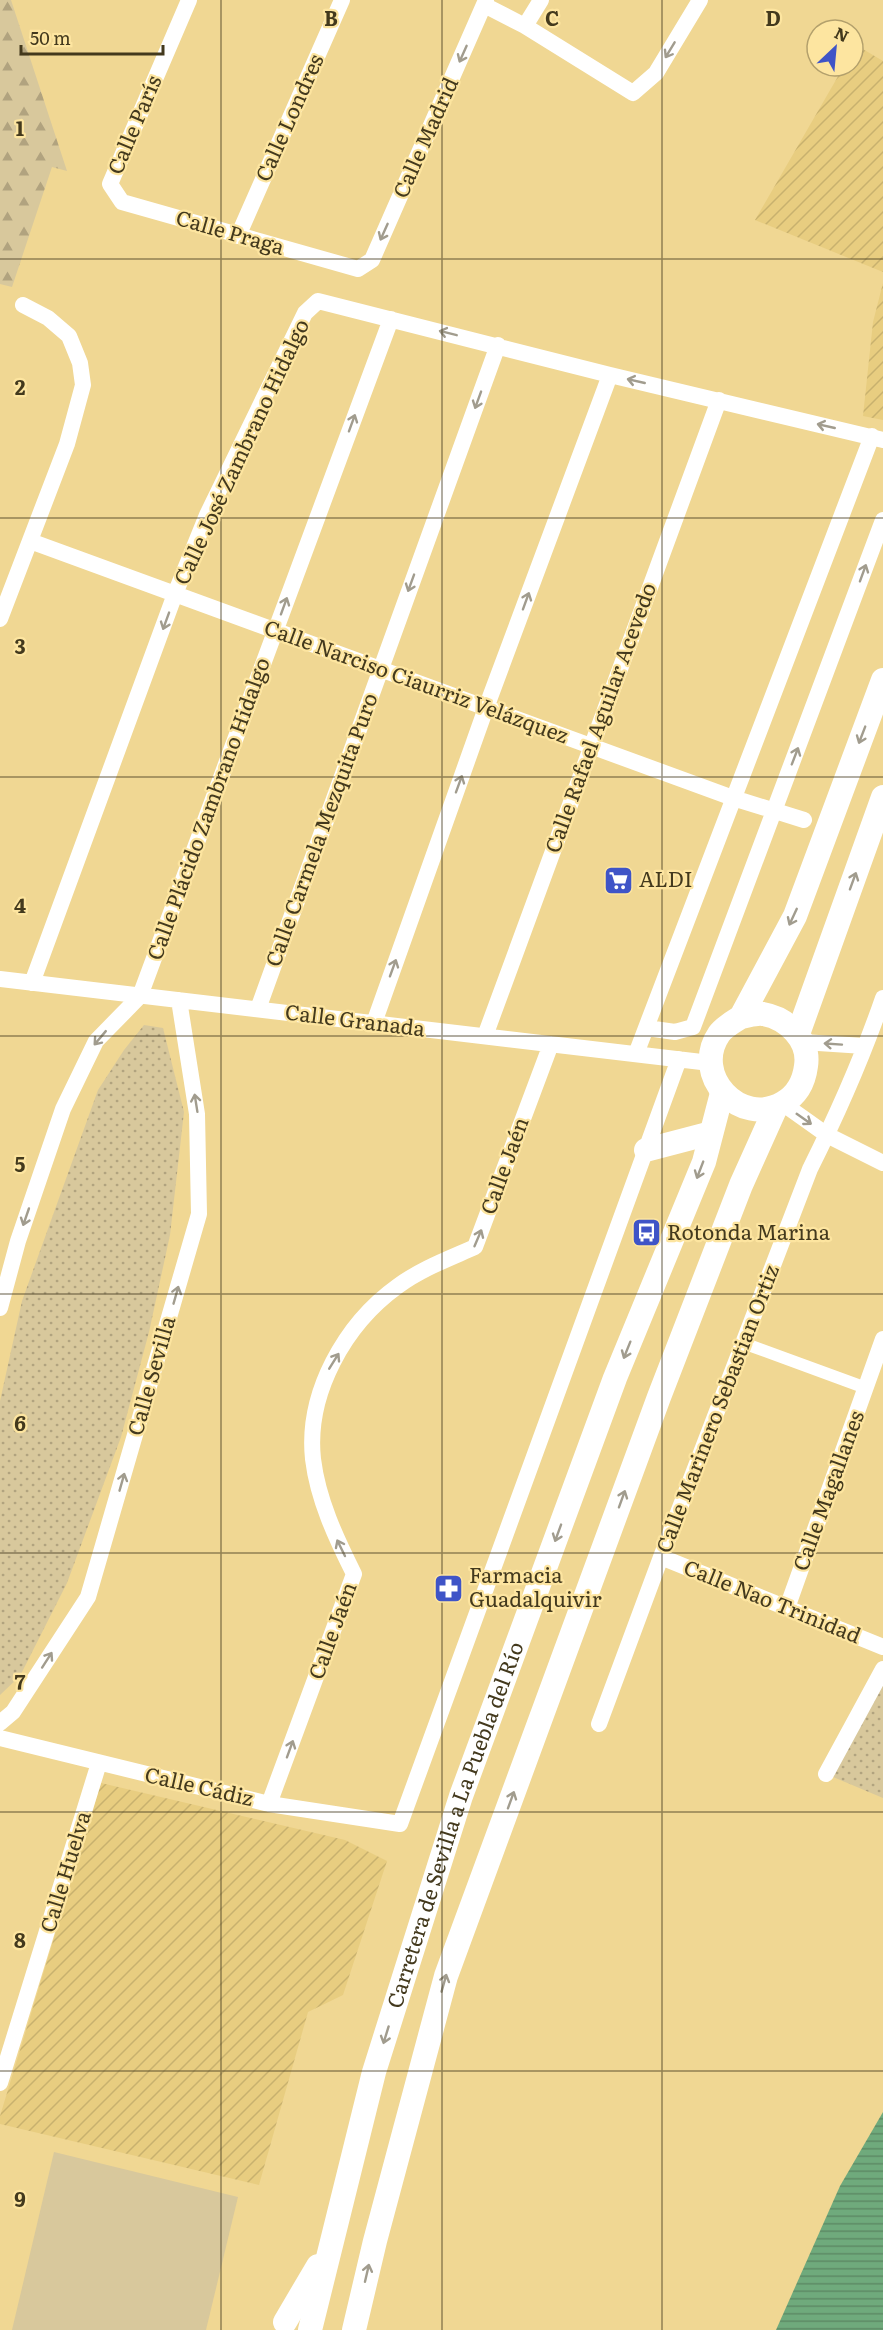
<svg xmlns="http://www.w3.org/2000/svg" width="883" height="2330" viewBox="0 0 883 2330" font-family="Literata,serif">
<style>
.industrial{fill:url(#industrial-furrows)}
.forest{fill:url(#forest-firs)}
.park{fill:url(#park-dots)}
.pitch{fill:#d8c89c}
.water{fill:url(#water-rules)}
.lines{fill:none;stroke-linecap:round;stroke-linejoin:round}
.pedestrian{stroke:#fff;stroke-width:12}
.minor{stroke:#fff;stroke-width:16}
.secondary{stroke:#fff;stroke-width:24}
.oneway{stroke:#a19c8e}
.grid{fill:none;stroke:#43391d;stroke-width:1.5;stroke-opacity:0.55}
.labels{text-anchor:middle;stroke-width:4.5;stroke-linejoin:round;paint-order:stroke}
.street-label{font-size:21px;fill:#43391d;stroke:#fde5a0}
.poi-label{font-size:21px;fill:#43391d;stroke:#fde5a0;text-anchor:start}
.grid-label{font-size:20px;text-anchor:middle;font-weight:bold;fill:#43391d;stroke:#fde5a0;stroke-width:4.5;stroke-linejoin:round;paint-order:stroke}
</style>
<defs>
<pattern id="industrial-furrows" width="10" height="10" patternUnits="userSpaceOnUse" patternTransform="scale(1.5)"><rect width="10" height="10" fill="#e8cd80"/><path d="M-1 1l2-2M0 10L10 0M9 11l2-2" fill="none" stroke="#c8b16e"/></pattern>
<pattern id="forest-firs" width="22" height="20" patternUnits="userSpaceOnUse" patternTransform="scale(1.5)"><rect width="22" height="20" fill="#d8c89c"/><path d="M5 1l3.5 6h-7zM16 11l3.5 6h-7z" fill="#b1a37f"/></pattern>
<pattern id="park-dots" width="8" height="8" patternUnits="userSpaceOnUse" patternTransform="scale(1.5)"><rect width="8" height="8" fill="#d8c89c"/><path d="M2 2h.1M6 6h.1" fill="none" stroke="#b1a37f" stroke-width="1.8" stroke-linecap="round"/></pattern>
<pattern id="water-rules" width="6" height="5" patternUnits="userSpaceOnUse" patternTransform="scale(1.5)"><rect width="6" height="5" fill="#6faa7c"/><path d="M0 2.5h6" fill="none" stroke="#5d8b65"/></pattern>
</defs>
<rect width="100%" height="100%" fill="#f0d793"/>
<path class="industrial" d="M856,45L883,61V272L755,220L844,66H853V50Z
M883,283V420L863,416L873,322Z
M101,1783L345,1840L387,1861L343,1995L308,2012L259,2185L0,2124V2116Z"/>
<path class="forest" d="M0,0H11L67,171L52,167L12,287L0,284Z"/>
<path class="park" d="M144,1025L163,1028L184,1112L170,1235L149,1332L121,1437L67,1583L20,1676L0,1695V1401L22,1301L98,1090L124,1050Z
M883,1669V1798L826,1774Z"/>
<path class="pitch" d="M54,2152L238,2197L206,2330H12Z"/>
<path class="water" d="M883,2112V2330H776L840,2186Z"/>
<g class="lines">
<path class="pedestrian" d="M743,1343L866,1388"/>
<path class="minor" d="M189,0L110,184L122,202L358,269L372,260L486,0
M484,5L525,26L633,93L656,73L700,0
M525,26L541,0
M238,236L342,0
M30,541L733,798L804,820
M0,619L67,444L83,385L80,363L69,336L48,318L23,305
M0,979L710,1063
M32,983L175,594L207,515L305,313L318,301L610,375L883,440
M258,1009L498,345
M374,1023L486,708L610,375
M647,1028L675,1032L693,1027L883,520
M485,1036L719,400
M803,1042L864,1046
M636,1054L872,436
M782,1103L827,1135L883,1163
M0,1308L18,1241L63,1109L96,1041L140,996L391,319
M661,1557L883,1647
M787,1608L883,1339
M0,1723L13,1712L88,1597L199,1214L197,1114L179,1000
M599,1724L661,1557L810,1169C838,1113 863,1056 883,998
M0,1738L269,1804L400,1824L679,1059
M826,1774L883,1669
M269,1804L354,1574C336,1538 318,1500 313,1459C306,1393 345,1324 398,1286C421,1269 448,1259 475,1247L551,1044
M0,2083L99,1763"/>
<g class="secondary">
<path d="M741,1017C748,1016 756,1013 763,1014C787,1018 810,1040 806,1066C804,1082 797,1095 783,1103C740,1128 691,1075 719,1034C724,1027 733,1022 741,1017L795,916L883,680"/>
<path d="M798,1034L883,797"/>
<path d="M646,1150L711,1133"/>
<path d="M285,2322L318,2266"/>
<path id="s1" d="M310,2330L374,2072L461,1796L615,1378L704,1162L722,1093"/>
<path d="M354,2330L375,2241L446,1976L659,1397L741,1185L776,1107"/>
</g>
</g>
<defs><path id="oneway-shaft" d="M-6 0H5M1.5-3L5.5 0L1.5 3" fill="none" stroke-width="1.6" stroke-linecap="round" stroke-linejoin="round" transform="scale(1.5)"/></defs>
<g class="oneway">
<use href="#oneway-shaft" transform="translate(670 50) rotate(121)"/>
<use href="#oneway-shaft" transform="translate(463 54) rotate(114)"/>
<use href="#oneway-shaft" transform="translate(384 232) rotate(114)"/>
<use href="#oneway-shaft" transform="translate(448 333) rotate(-166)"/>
<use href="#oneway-shaft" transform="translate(636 381) rotate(-167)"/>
<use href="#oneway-shaft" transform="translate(478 400) rotate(110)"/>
<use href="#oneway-shaft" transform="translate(352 423) rotate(-70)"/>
<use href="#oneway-shaft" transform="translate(826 426) rotate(-167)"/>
<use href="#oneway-shaft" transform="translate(863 573) rotate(-70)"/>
<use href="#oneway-shaft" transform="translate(411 583) rotate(110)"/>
<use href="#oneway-shaft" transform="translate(526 601) rotate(-70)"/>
<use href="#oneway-shaft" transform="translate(284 606) rotate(-70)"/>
<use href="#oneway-shaft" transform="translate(166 621) rotate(110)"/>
<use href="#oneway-shaft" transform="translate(862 735) rotate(111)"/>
<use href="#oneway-shaft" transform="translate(795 756) rotate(-69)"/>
<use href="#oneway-shaft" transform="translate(459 784) rotate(-70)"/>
<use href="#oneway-shaft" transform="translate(853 881) rotate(-70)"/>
<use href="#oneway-shaft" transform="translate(793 917) rotate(115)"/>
<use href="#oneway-shaft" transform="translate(393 968) rotate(-70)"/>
<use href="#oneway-shaft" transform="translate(100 1038) rotate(130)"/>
<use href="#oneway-shaft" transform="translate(833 1044) rotate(-176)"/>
<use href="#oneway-shaft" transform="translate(196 1103) rotate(-99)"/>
<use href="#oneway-shaft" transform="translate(804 1119) rotate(35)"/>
<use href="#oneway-shaft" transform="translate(700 1170) rotate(111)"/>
<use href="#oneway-shaft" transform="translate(26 1217) rotate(109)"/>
<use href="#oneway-shaft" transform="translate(478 1238) rotate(-67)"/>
<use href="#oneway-shaft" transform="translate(176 1295) rotate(-74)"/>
<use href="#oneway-shaft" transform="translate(627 1350) rotate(112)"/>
<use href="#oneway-shaft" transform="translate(334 1361) rotate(-58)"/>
<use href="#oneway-shaft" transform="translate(122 1482) rotate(-74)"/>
<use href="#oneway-shaft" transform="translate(622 1499) rotate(-70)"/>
<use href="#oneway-shaft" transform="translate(558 1533) rotate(110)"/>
<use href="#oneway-shaft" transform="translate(341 1548) rotate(-116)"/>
<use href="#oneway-shaft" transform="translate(47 1660) rotate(-57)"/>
<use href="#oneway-shaft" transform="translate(290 1749) rotate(-70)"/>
<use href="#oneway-shaft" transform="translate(511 1800) rotate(-70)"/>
<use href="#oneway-shaft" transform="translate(444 1983) rotate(-74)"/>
<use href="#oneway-shaft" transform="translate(386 2035) rotate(107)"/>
<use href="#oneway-shaft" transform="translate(367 2273) rotate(-77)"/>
</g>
<path class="grid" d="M221,0V2330M442,0V2330M662,0V2330M0,259H883M0,518H883M0,777H883M0,1036H883M0,1294H883M0,1553H883M0,1812H883M0,2071H883"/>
<defs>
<symbol id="supermarket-square" viewBox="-11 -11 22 22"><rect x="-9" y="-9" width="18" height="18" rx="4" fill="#3f54c7" stroke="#fde5a0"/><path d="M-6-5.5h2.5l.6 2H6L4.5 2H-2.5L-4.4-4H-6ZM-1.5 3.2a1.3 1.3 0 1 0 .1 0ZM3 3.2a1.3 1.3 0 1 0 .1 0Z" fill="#fff"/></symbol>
<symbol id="bus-square" viewBox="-11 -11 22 22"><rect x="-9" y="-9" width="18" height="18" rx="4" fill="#3f54c7" stroke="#fde5a0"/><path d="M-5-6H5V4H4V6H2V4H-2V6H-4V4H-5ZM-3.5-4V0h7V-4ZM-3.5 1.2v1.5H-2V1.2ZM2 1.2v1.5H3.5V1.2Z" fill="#fff"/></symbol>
<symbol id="pharmacy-square" viewBox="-11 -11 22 22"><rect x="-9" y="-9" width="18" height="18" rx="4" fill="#3f54c7" stroke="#fde5a0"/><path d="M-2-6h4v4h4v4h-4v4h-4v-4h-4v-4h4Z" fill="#fff"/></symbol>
</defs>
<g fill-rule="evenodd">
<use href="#supermarket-square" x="602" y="864" width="33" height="33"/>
<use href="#bus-square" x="630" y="1216" width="33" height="33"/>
<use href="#pharmacy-square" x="432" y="1572" width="33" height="33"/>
</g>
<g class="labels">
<g class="street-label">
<text transform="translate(290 118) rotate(-66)" y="7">Calle Londres</text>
<text transform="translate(135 125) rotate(-67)" y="7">Calle París</text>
<text transform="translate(426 138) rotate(-66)" y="7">Calle Madrid</text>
<text transform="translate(230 233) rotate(16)" y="7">Calle Praga</text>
<text transform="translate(242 452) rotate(-65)" y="7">Calle José Zambrano Hidalgo</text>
<text transform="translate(416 682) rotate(20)" y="7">Calle Narciso Ciaurriz Velázquez</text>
<text transform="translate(601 718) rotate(-70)" y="7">Calle Rafael Aguilar Acevedo</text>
<text transform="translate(209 809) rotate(-70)" y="7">Calle Plácido Zambrano Hidalgo</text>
<text transform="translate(322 830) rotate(-70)" y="7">Calle Carmela Mezquita Puro</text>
<text transform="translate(355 1021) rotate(7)" y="7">Calle Granada</text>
<text transform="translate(505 1166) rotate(-70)" y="7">Calle Jaén</text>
<text transform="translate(152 1376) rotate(-74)" y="7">Calle Sevilla</text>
<text transform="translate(718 1409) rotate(-69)" y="7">Calle Marinero Sebastian Ortiz</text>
<text transform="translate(829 1491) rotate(-70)" y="7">Calle Magallanes</text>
<text transform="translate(772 1602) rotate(22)" y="7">Calle Nao Trinidad</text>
<text transform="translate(333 1631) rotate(-70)" y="7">Calle Jaén</text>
<text transform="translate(199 1787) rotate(13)" y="7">Calle Cádiz</text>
<text dy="7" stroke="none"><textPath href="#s1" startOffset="526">Carretera de Sevilla a La Puebla del Río</textPath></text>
<text transform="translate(66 1872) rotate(-73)" y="7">Calle Huelva</text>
</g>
<g class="poi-label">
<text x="639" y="887">ALDI</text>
<text x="667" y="1240">Rotonda Marina</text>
<text x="469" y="1583">Farmacia<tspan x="469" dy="24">Guadalquivir</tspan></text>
</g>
</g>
<g class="grid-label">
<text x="331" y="26">B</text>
<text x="552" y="26">C</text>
<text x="773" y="26">D</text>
<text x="20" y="136">1</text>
<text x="20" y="395">2</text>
<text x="20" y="654">3</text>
<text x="20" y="913">4</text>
<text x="20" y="1172">5</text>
<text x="20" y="1431">6</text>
<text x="20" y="1690">7</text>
<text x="20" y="1948">8</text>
<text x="20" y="2207">9</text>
</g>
<g transform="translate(835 48) rotate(26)"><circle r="28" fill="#fde5a0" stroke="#b3a06c" stroke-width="1.5"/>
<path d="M0-4.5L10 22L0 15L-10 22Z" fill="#3f54c7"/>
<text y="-9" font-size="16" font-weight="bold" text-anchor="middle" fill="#43391d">N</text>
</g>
<path d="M21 45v9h142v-9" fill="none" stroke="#43391d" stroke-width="3"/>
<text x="30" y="45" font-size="18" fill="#43391d" stroke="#fde5a0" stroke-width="4.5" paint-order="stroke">50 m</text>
</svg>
